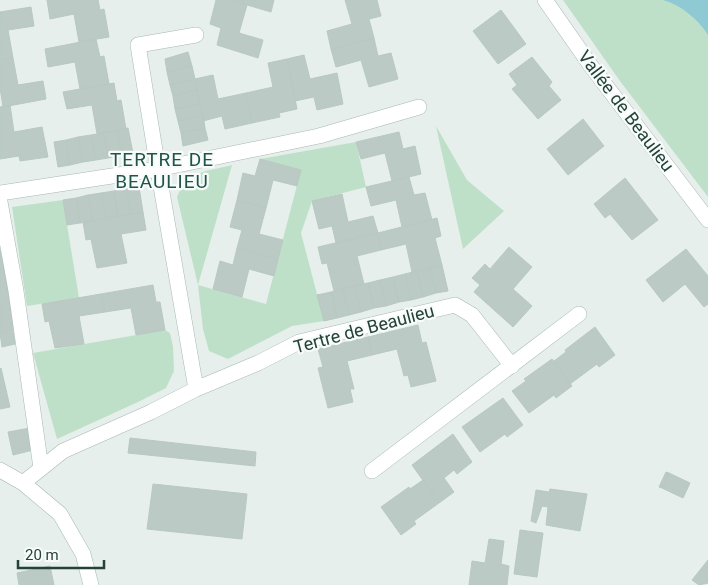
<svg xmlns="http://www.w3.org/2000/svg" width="708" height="585" viewBox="0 0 708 585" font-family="Roboto,sans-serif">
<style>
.green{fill:#bfe0c8}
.water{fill:#8ec9d4}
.building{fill:#bbcac4;stroke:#b8c9c2}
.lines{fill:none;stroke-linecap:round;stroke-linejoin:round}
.street-casing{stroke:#a8b8b2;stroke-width:16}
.street{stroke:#fff;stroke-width:15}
.labels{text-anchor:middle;stroke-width:4.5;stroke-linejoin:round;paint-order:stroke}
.street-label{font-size:18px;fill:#24423a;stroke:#f7fbf9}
.neighbourhood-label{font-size:19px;letter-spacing:1px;fill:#1f5548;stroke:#f7fbf9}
</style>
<rect width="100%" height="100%" fill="#e6efeb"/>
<path class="green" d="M563,0H708V197L620,81Z
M436,126L467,180L504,211L463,249Z
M356,142L366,187L312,201L301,233L324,321L292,326L228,359L209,351L203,329L198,285L177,197C188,170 206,172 232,165L198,285L266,304L301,170L260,159Z
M63,200L79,298L27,306L12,207Z
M165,330L170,333L173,347L174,371L166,388L138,402L57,439L33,353Z"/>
<path class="water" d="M663,0H708V35C698,19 681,5 663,0Z"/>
<path class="building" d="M47,0H98L100,10L104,9L109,37L79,42L74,14L50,19Z
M216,0H229L247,5L239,33L263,40L258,58L217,45L221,28L210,24Z
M230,0H274L271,12Z
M345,0H377L381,16L369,19L374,38L331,49L327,31L352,24Z
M31,7L34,26L8,30L13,58L0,60V12Z
M501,10L526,44L498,64L473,31Z
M374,38L378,56L391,53L398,79L369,87L361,60L336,67L331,49Z
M96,39L100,57L104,56L109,84L80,89L75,62L48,67L45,49Z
M188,52L192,66L167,72L165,59Z
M304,55L310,79L337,73L343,104L317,110L314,97L295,101L287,59Z
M532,57L552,82L549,86L561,100L538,119L512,89L517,85L509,74Z
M13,58L18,85L43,81L46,99L3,107L0,88V60Z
M287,59L297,109L279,113L280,117L252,123L246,93L273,87L268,63Z
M192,66L195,79L170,85L167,72Z
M213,75L218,99L246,93L252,123L225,129L222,116L203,121L195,79Z
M195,79L197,90L173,96L170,85Z
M114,83L117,101L121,100L126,129L97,134L92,105L67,109L63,92Z
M197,90L200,104L175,109L173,96Z
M200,104L203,115L178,121L175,109Z
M10,105L14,132L42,127L48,157L20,161L19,156L0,159V107Z
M203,115L205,128L181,133L178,121Z
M583,119L604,146L568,175L547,149Z
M128,128L133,153L121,155L117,130Z
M205,128L208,140L183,146L181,133Z
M117,130L121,155L108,158L104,133Z
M399,132L403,149L415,146L421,174L392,181L385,153L361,159L356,142Z
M104,133L108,158L96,160L91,135Z
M91,135L96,160L83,162L78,137Z
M78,137L83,162L70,165L66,140Z
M66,140L70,165L58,167L54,142Z
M260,159L301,170L297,186L273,180L266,208L237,200L243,173L255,176Z
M409,177L414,195L425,193L432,220L402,227L396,200L371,206L366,187Z
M625,178L658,220L632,240L610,214L605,218L594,204Z
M139,187L143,212L131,214L127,188Z
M127,188L131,214L118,216L114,191Z
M114,191L118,216L106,218L101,193Z
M101,193L106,218L93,221L88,195Z
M342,194L348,222L373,216L378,233L336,243L332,226L319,229L312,201Z
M88,195L93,221L80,223L76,198Z
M76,198L80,223L67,225L63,200Z
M237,200L266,208L259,234L283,240L278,259L237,248L242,230L230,227Z
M143,212L146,230L121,234L127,263L97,268L91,239L86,240L83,222Z
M437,218L441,236L435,238L442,265L412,272L406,244L381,250L378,233Z
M378,233L381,250L357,256L364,284L334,291L327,263L322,264L318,247Z
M509,247L532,267L513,289L532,306L513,327L474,292L480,285L472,278L485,264L490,269Z
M237,248L278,259L274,276L249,269L242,297L213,289L220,261L233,265Z
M686,249L708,276V304L704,307L685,284L663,302L646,280Z
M0,250L4,269H0Z
M442,265L448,291L436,293L430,268Z
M430,268L436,293L423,297L417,271Z
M0,269H4L14,331L0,333Z
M417,271L423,297L411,300L405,274Z
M405,274L411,300L399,302L393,277Z
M393,277L399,302L386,306L380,280Z
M380,280L386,306L374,308L368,283Z
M368,283L374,308L361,312L355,286Z
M153,285L156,302H160L165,330L136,335L131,308L105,312L101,294Z
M355,286L361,312L349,315L343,289Z
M343,289L349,315L337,318L331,292Z
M331,292L337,318L324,321L317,295Z
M101,294L105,312L79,316L84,344L55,348L49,321L45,322L42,304Z
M418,325L422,343L426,342L436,381L411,387L408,375L404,376L397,349L372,355L368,337Z
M595,327L615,355L599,367L597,364L570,384L554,361L566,352L565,350Z
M13,332L15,344L2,347L0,333Z
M368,337L372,355L347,361L354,389H350L353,402L328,408L318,368L323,367L318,349Z
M552,359L572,386L556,398L554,395L529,413L512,391L526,381L524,379Z
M1,368L10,407L0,409V369Z
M503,398L523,425L507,437L505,434L480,452L462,427Z
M30,428L33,450L13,455L8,432Z
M453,434L472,462L457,474L454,470L444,478L454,492L439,503L412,465Z
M130,438L256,452L255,466L128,453Z
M666,472L669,473L662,488L659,487Z
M669,473L690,483L683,498L662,488Z
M423,480L439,503L414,521L416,524L401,535L381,507L409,487L410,489Z
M153,484L247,494L242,539L147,529Z
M550,489L587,494L580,531L546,525L548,507L542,506L536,523L531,521L536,490L549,492Z
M520,530L543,533L537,577L514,574Z
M489,539L504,541L501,564L509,566L507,585H469L472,561L485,563Z
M708,560V583L699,585L692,580Z
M50,566L54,585H19L17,573Z"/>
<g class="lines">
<defs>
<path id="street" d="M545,0L591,66L708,220
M196,35L138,45L158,169L196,389
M0,193L158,169L319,136L419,107
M0,202L16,291L41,468
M0,470L23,483L60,514L83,554L91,585
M372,471L579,314
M23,483L63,451L151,412L196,389L258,363L299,342L455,305L472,315L512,366"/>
</defs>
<use href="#street" class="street-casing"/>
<use href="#street" class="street"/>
</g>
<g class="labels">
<g class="street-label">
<text transform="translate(626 111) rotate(53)" y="6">Vallée de Beaulieu</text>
<text transform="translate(364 329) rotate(-15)" y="6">Tertre de Beaulieu</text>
</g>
<g class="neighbourhood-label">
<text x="162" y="166">TERTRE DE<tspan x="162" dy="22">BEAULIEU</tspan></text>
</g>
</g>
<path d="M18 560v8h86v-8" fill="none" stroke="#24423a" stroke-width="2.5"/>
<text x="25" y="560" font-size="15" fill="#24423a" stroke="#f7fbf9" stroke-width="4" paint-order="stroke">20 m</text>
</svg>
